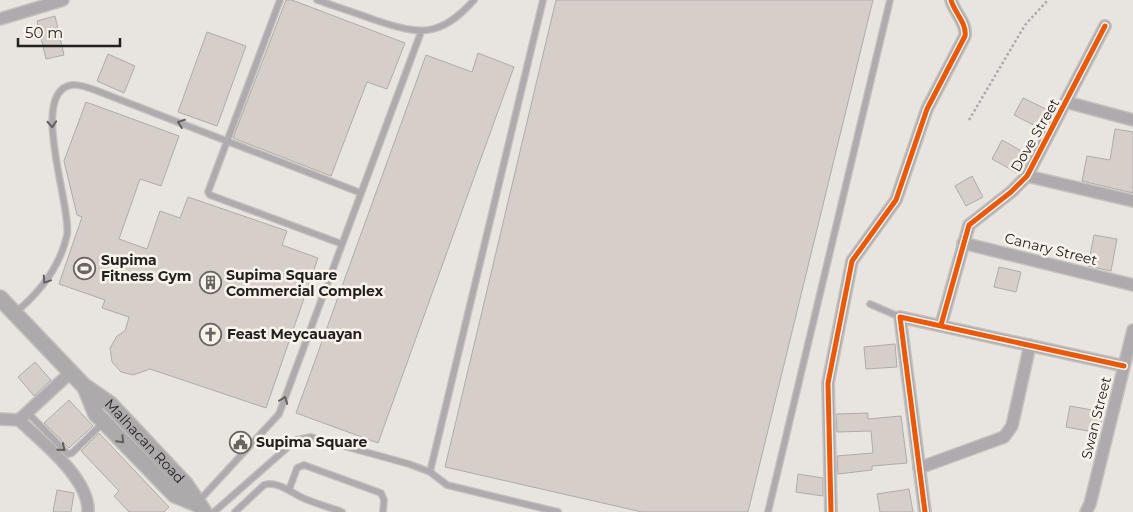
<svg xmlns="http://www.w3.org/2000/svg" width="1133" height="512" viewBox="0 0 1133 512" font-family="Montserrat,sans-serif">
<style>
.building{fill:#d6cec8;stroke:#aeaca9}
.lines{fill:none;stroke-linecap:round;stroke-linejoin:round}
.lane-casing{stroke:#c4c2bf;stroke-width:8}
.street-casing{stroke:#c4c2bf;stroke-width:14}
.secondary-casing{stroke:#c4c2bf;stroke-width:18}
.path{stroke:#acaaaa;stroke-width:2.5;stroke-dasharray:2.5 2.5;stroke-linecap:butt}
.lane{stroke:#aeaaae;stroke-width:5.5}
.street{stroke:#aeaaae;stroke-width:11}
.secondary{stroke:#adaaac;stroke-width:15}
.cycleway-casing{stroke:#f8f2eb;stroke-width:8}
.cycleway{stroke:#e8590c;stroke-width:5}
.oneway{stroke:#625f5f}
.oneway2{stroke:#615f5e}
.labels{text-anchor:middle;stroke-width:5;stroke-linejoin:round;paint-order:stroke}
.street-label{font-size:14px;fill:#23211f;stroke:#f8f2eb}
.poi-label{font-size:14px;font-weight:bold;fill:#23211f;stroke:#f8f2eb;text-anchor:start}
</style>
<rect width="100%" height="100%" fill="#e8e5e1"/>
<path class="building" d="M286,0H292L405,43L387,89L367,82L331,176L233,138Z
M556,0H873L748,512H642L445,467Z
M55,16L64,55L46,59L37,21Z
M207,32L246,46L217,126L178,112Z
M478,53L514,67L378,443L296,413L426,55L472,72Z
M108,54L135,66L124,93L97,81Z
M1023,98L1050,111L1041,129L1014,115Z
M86,102L179,136L161,186L140,179L119,239L147,249L160,211L180,218L188,197L287,231L282,245L318,258L266,408L150,369L133,375L121,372L112,362L110,348L117,336L125,331L129,317L102,308L105,300L59,284L82,217L77,215L64,161Z
M1115,129L1133,132V193L1082,181L1087,156L1110,160Z
M1002,140L1027,154L1017,173L992,159Z
M972,176L983,197L966,206L955,186Z
M1094,235L1117,239L1111,271L1088,266Z
M999,267L1021,272L1016,292L994,287Z
M895,344L897,367L866,369L864,347Z
M35,362L51,380L34,396L18,377Z
M69,400L93,426L69,448L44,423Z
M1070,406L1103,412L1099,433L1066,427Z
M868,413V419L901,416L907,463L872,466V470L838,474L837,456L873,453L871,431L837,432L836,414Z
M99,433L169,507L164,512H129L114,496L119,491L81,451Z
M798,474L823,478V496L796,492Z
M909,489L913,512H880L877,494Z
M57,490L74,493L71,512H53Z"/>
<g class="lines">
<defs>
<path id="lane" d="M280,0L208,192L210,195L342,244
M317,0C337,7 356,13 375,20C420,35 440,38 474,0
M870,304L900,317
M15,313C39,293 60,267 67,235C72,207 28,91 72,85C80,84 88,88 95,90L361,193
M28,413L68,454L72,453L104,422
M430,472L543,0
M289,490L297,468L304,465L381,493L384,500L383,512
M198,502L279,414L421,32
M214,512L296,440L311,437L409,464L430,472L447,485L558,512
M235,512L264,485C277,481 289,491 301,497C313,503 329,507 342,512
M768,512L890,0"/>
<path id="street" d="M0,19L63,0
M1066,102L1133,120
M1027,176L1133,201
M963,243L1133,285
M941,325L969,225L1011,192L1027,176L1105,26
M0,419L19,420L71,372
M19,420C41,441 90,479 88,512
M919,468L1004,437L1012,426L1030,345
M831,512L828,383L852,261L896,200L927,109L965,36C967,23 954,12 951,0
M925,512L900,317L1124,366
M1086,512L1090,504L1133,330"/>
<g id="secondary">
<path id="s1" d="M0,298L84,386L110,404L186,485L204,512"/>
<path d="M85,387L96,414L104,422L175,495L197,504"/>
</g>
</defs>
<use href="#lane" class="lane-casing"/>
<use href="#street" class="street-casing"/>
<use href="#secondary" class="secondary-casing"/>
<path class="path" d="M969,120L1025,25L1048,0"/>
<use href="#lane" class="lane"/>
<use href="#street" class="street"/>
<use href="#secondary" class="secondary"/>
<defs>
<path id="cycleway" d="M941,325L969,225L1011,192L1027,176L1105,26
M831,512L828,383L852,261L896,200L927,109L965,36C967,23 954,12 951,0
M925,512L900,317L1124,366"/>
</defs>
<use href="#cycleway" class="cycleway-casing"/>
<use href="#cycleway" class="cycleway"/>
</g>
<defs><path id="oneway-chevron" d="M-2-3.5L2.5 0L-2 3.5" fill="none" stroke-width="1.6" stroke-linecap="round" stroke-linejoin="round" transform="scale(1.25)"/></defs>
<g class="oneway">
<use href="#oneway-chevron" transform="translate(181 123) rotate(-159)"/>
<use href="#oneway-chevron" transform="translate(52 124) rotate(87)"/>
<use href="#oneway-chevron" transform="translate(46 280) rotate(124)"/>
<use href="#oneway-chevron" transform="translate(284 400) rotate(-69)"/>
<use href="#oneway-chevron" transform="translate(62 448) rotate(40)"/>
</g>
<use class="oneway2" href="#oneway-chevron" transform="translate(121 440) rotate(46)"/>
<defs>
<symbol id="stadium-ring" viewBox="-11 -11 22 22"><circle r="9.5" fill="#f8f2eb" stroke="#686663" stroke-width="1.5"/><path d="M0-5a6.5 5 0 1 0 0 10a6.5 5 0 1 0 0-10ZM-3.5-1.8h7v3.6h-7Z" fill="#686663"/></symbol>
<symbol id="building-ring" viewBox="-11 -11 22 22"><circle r="9.5" fill="#f8f2eb" stroke="#686663" stroke-width="1.5"/><path d="M-4-6H4V6H1V3H-1V6H-4ZM-2.5-4.3h1.7v1.8h-1.7ZM.8-4.3h1.7v1.8H.8ZM-2.5-1h1.7V.8h-1.7ZM.8-1h1.7V.8H.8Z" fill="#686663"/></symbol>
<symbol id="church-ring" viewBox="-11 -11 22 22"><circle r="9.5" fill="#f8f2eb" stroke="#686663" stroke-width="1.5"/><path d="M-1.2-6h2.4v3.5h3.3v2.4h-3.3V6h-2.4V-.1h-3.3v-2.4h3.3Z" fill="#686663"/></symbol>
<symbol id="civic-ring" viewBox="-11 -11 22 22"><circle r="9.5" fill="#f8f2eb" stroke="#686663" stroke-width="1.5"/><path d="M-.6-6.5H3V-4.5H.6V-3L4-1V1h2V6H-6V1h2V-1L-.6-3ZM-1.2 2.5V6h2.4V2.5Z" fill="#686663"/></symbol>
</defs>
<g fill-rule="evenodd">
<use href="#stadium-ring" x="72" y="256" width="25" height="25"/>
<use href="#building-ring" x="198" y="270" width="25" height="25"/>
<use href="#church-ring" x="198" y="322" width="25" height="25"/>
<use href="#civic-ring" x="228" y="430" width="25" height="25"/>
</g>
<g class="labels">
<g class="street-label">
<text transform="translate(1035 135) rotate(-60)" y="5">Dove Street</text>
<text transform="translate(1051 249) rotate(14)" y="5">Canary Street</text>
<text transform="translate(1096 418) rotate(-76)" y="5">Swan Street</text>
<text dy="5" stroke="none"><textPath href="#s1" startOffset="204">Malhacan Road</textPath></text>
</g>
<g class="poi-label">
<text x="101" y="265">Supima<tspan x="101" dy="16">Fitness Gym</tspan></text>
<text x="226" y="280">Supima Square<tspan x="226" dy="16">Commercial Complex</tspan></text>
<text x="227" y="339">Feast Meycauayan</text>
<text x="256" y="447">Supima Square</text>
</g>
</g>
<path d="M18 38v8h102v-8" fill="none" stroke="#23211f" stroke-width="2.5"/>
<text x="25" y="38" font-size="15" fill="#23211f" stroke="#f8f2eb" stroke-width="4" paint-order="stroke">50 m</text>
</svg>
